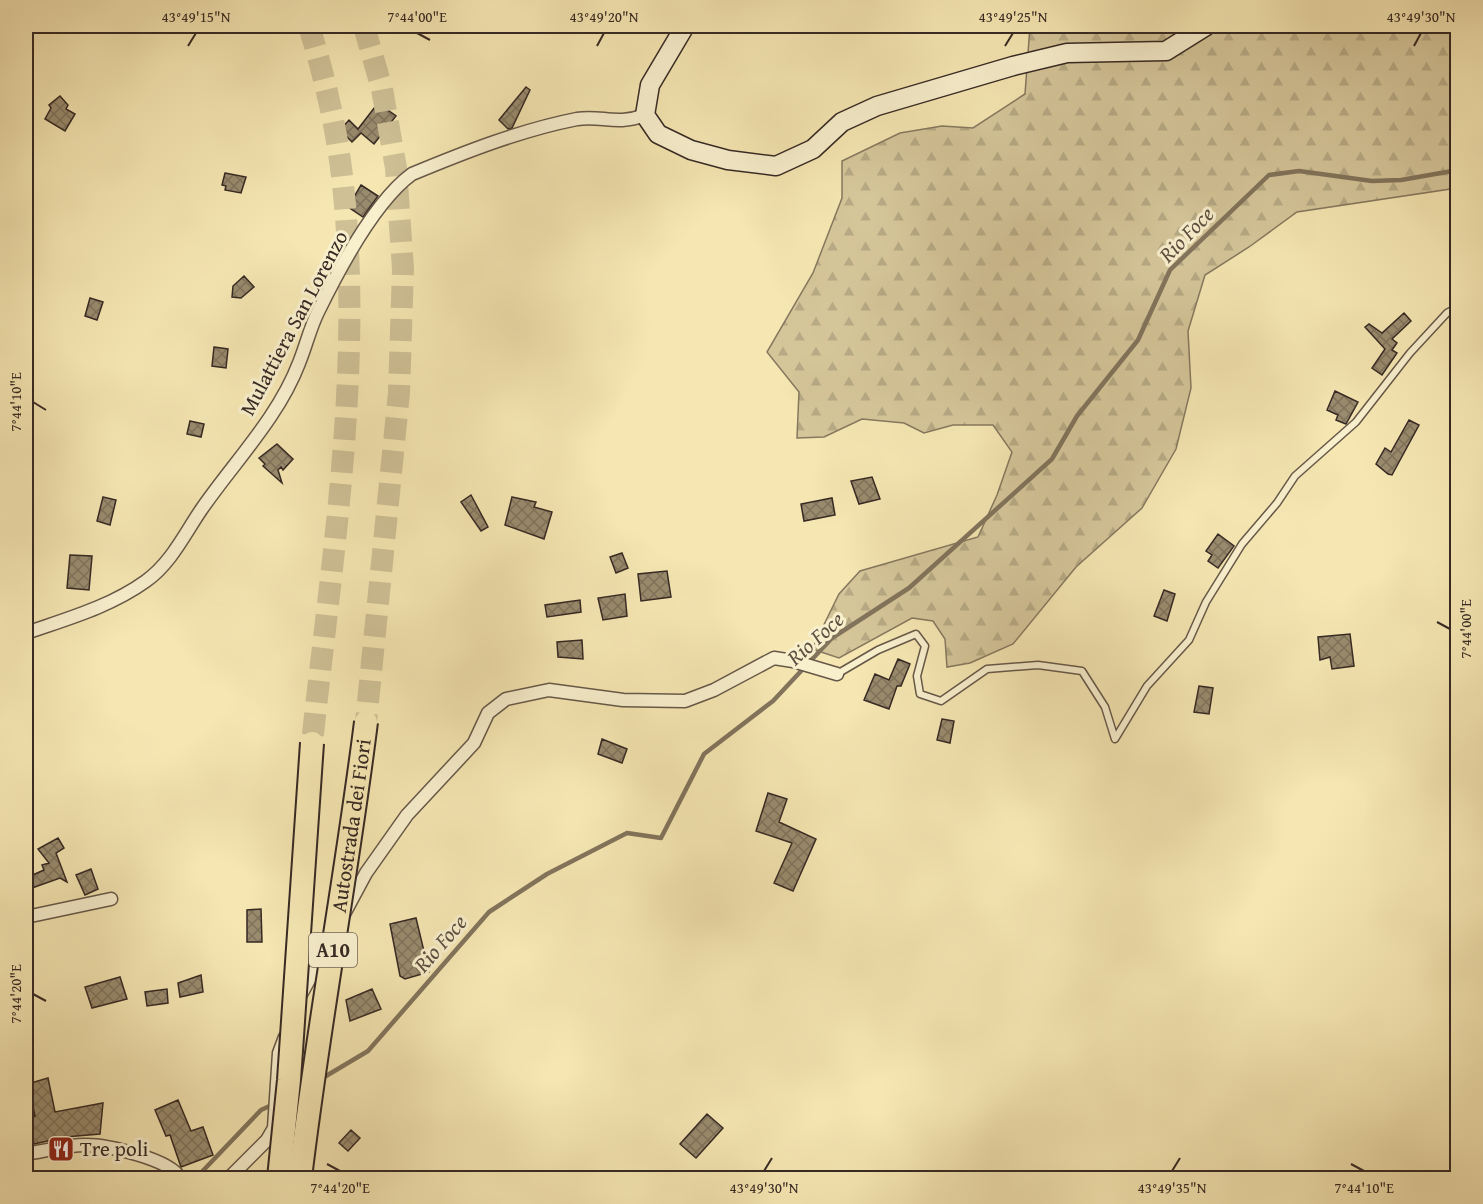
<svg xmlns="http://www.w3.org/2000/svg" width="1483" height="1204" viewBox="0 0 1483 1204" font-family="'Gentium Book Plus',serif">
<style>
.forest{fill:url(#forest-firs);stroke:#86785f;stroke-width:1.5}
.lines{fill:none;stroke-linecap:round;stroke-linejoin:round}
.stream{stroke:#82745c;stroke-width:4.5}
.building{fill:url(#building-cross-hatch);stroke:#362924;stroke-width:1.5}
.motorway-tunnel{stroke:#cfc096;stroke-width:22;stroke-dasharray:22 11;stroke-linecap:butt}
.service-casing{stroke:#665848;stroke-width:9}
.minor-casing{stroke:#665848;stroke-width:15}
.secondary-casing{stroke:#362924;stroke-width:21}
.service{stroke:#f8efcd;stroke-width:6}
.minor{stroke:#f8efcd;stroke-width:12}
.secondary{stroke:#f8efcd;stroke-width:18}
.motorway-bridge-casing{stroke:#362924;stroke-width:26;stroke-linecap:butt}
.motorway-bridge{stroke:#f5e6b2;stroke-width:22}
.ticks{fill:none;stroke:#362924;stroke-width:2}
.labels{text-anchor:middle;stroke-width:6;stroke-linejoin:round;paint-order:stroke}
.shield{fill:#f8efcd;stroke:#706457;stroke-width:1.5}
.shield-label{font-size:20px;font-weight:bold;fill:#362924}
.street-label{font-size:21px;fill:#362924;stroke:#f8efcd}
.poi-label{font-size:21px;fill:#362924;stroke:#f8efcd;text-anchor:start}
.water-label{font-size:22px;font-style:italic;fill:#5c4e40;stroke:#f8efcd}
.neatline{fill:none;stroke:#362924;stroke-width:2}
.ticks-label{font-size:15px;text-anchor:middle;fill:#362924}
</style>
<defs>
<pattern id="forest-firs" width="22" height="20" patternUnits="userSpaceOnUse" patternTransform="scale(1.5)"><rect width="22" height="20" fill="#d5c69a"/><path d="M5 1l3.5 6h-7zM16 11l3.5 6h-7z" fill="#b7aa85"/></pattern>
<pattern id="building-cross-hatch" width="8" height="8" patternUnits="userSpaceOnUse" patternTransform="scale(1.5)"><rect width="8" height="8" fill="#998b6e"/><path d="M0 0l8 8M0 8l8-8" fill="none" stroke="#7e725a"/></pattern>
</defs>
<rect width="100%" height="100%" fill="#f5e6b2"/>
<filter id="stains"><feTurbulence type="fractalNoise" baseFrequency=".00333" numOctaves="4"/><feColorMatrix values="0 0 0 0 .2 0 0 0 0 .09 0 0 0 0 .02 0 0 0 .5 -.17"/></filter>
<radialGradient id="worn" r=".72"><stop offset=".6" stop-color="#630" stop-opacity="0"/><stop offset="1" stop-color="#630" stop-opacity=".3"/></radialGradient>
<path class="forest" d="M1030,26H1457V188L1297,212L1249,247L1205,275L1188,331L1191,388L1176,449L1142,508L1076,567L1013,644L970,663L947,667L945,639L933,621L912,618L839,658L812,649L839,594L860,571L978,537L997,495L1012,452L993,425H953L924,433L904,423L862,419L824,437L797,438L799,392L767,352L813,273L842,198V161L900,133L942,126L973,128L1025,94Z"/>
<g class="lines">
<path class="stream" d="M321,1079L368,1051L489,912L547,874L627,833L661,838L704,754L773,701L832,638L909,588L1052,459L1077,416L1138,340L1170,270L1269,175L1299,171L1372,181L1401,180L1458,170
M196,1178L261,1110L274,1104"/>
</g>
<path class="building" d="M526,87L530,90L512,128L508,129L499,120Z
M60,96L68,105L66,109L75,114L65,131L45,119L51,108L49,105Z
M378,103L396,116L374,144L361,133L352,142L340,130L349,120L358,129Z
M225,173L246,177L241,193L225,190L226,186L222,185Z
M361,185L378,196L363,217L348,207Z
M244,276L254,287L241,298L232,297L233,286Z
M90,298L103,302L97,320L85,316Z
M1404,313L1411,321L1392,339L1397,343L1392,350L1397,353L1382,375L1372,368L1385,349L1365,327L1369,324L1382,333Z
M214,347L228,349L226,368L212,366Z
M1335,391L1358,402L1346,424L1336,420L1338,415L1327,410Z
M1409,420L1419,425L1392,475L1388,474L1376,464L1385,448L1391,452Z
M190,421L204,424L201,437L187,434Z
M277,444L293,459L283,470L281,467L278,470L282,483L263,466L265,464L259,458Z
M872,477L880,499L859,504L851,481Z
M471,495L488,527L481,531L461,502Z
M103,497L116,500L110,525L97,521Z
M512,497L536,502L534,507L552,512L544,539L505,525Z
M832,498L835,515L804,521L801,504Z
M1218,534L1234,546L1218,568L1208,561L1212,555L1206,551Z
M622,553L628,568L616,573L610,557Z
M70,555L92,556L89,590L67,588Z
M667,571L671,597L641,601L638,574Z
M1164,590L1175,594L1167,621L1154,616Z
M625,594L627,616L603,620L598,598Z
M580,600L581,612L547,617L545,605Z
M1350,634L1354,666L1332,669L1330,657L1320,660L1318,637Z
M582,640L583,659L558,657L557,642Z
M898,659L910,664L901,686H897L889,709L864,700L875,674L889,680Z
M1199,686L1213,688L1209,714L1194,712Z
M942,719L954,721L950,743L937,740Z
M602,739L627,749L622,763L598,754Z
M768,793L787,799L779,822L816,839L793,891L774,883L792,843L756,831Z
M58,838L64,848L56,853L67,882L60,878L32,888L28,877L44,870L42,865L49,863L38,849Z
M91,869L98,889L85,895L76,875Z
M261,909L262,942H247V910Z
M416,918L429,972L405,979L400,976L390,924Z
M201,975L203,992L180,997L178,983Z
M120,977L127,999L92,1008L85,987Z
M167,989L168,1003L147,1006L145,992Z
M372,989L381,1009L350,1021L346,1000Z
M48,1078L55,1112L103,1103L100,1134L65,1137L34,1144L27,1117L35,1116L29,1087L32,1086L31,1083Z
M178,1100L191,1131L203,1127L213,1155L181,1167L170,1135L166,1136L155,1110Z
M707,1114L723,1128L696,1158L680,1144Z
M351,1130L360,1138L348,1151L339,1143Z"/>
<g class="lines">
<path class="motorway-tunnel" d="M309,26C324,75 336,125 342,176C364,364 332,556 312,743
M364,26L382,89L396,168L403,269L399,393L366,722"/>
<defs>
<path id="service" d="M837,674L878,650L916,634L925,646L917,676L920,694L941,701L987,669L1038,665L1082,671L1105,707L1115,739L1147,686L1189,640L1206,602L1242,544L1277,503L1295,476L1356,422L1410,353L1447,313L1458,307"/>
<path id="minor" d="M26,633C66,619 110,607 146,581C171,563 184,535 201,510C234,462 278,418 299,363C306,346 310,328 318,312C338,271 375,201 412,174C465,152 521,130 577,119C602,115 616,126 645,115
M344,914L366,873L407,815L474,743L488,713L506,699L549,690L623,700L685,701L714,690L774,658L793,661L837,674
M26,917L111,899
M299,998L328,945
M26,1154C45,1151 66,1145 86,1145C107,1145 170,1159 180,1178
M229,1178L267,1140L274,1128L279,1053L285,1037"/>
<path id="secondary" d="M685,26L650,85L645,115L658,134L691,150L728,160L776,166L813,149L842,122L877,106L1013,66L1067,53L1166,51L1206,26"/>
</defs>
<use href="#service" class="service-casing"/>
<use href="#minor" class="minor-casing"/>
<use href="#secondary" class="secondary-casing"/>
<use href="#service" class="service"/>
<use href="#minor" class="minor"/>
<use href="#secondary" class="secondary"/>
<defs>
<g id="motorway-bridge">
<path d="M279,1178L289,1080L312,743"/>
<path id="s1" d="M300,1178C318,1026 347,874 366,722"/>
</g>
</defs>
<use href="#motorway-bridge" class="motorway-bridge-casing"/>
<use href="#motorway-bridge" class="motorway-bridge"/>
</g>
<path class="ticks" d="M417,33L430,40M188,46L196,33M597,46L604,33M1005,46L1013,33M1414,46L1421,33M33,402L46,410M1437,622L1450,629M33,994L46,1001M327,1164L340,1171M1351,1164L1364,1171M764,1171L772,1158M1172,1171L1180,1158"/>
<defs>
<symbol id="restaurant-square" viewBox="-11 -11 22 22"><rect x="-9" y="-9" width="18" height="18" rx="4" fill="#8f2418" stroke="#f8efcd"/><path d="M-5-6h1v4h1v-4h1v4h1v-4h1v5L-1.5 .5V6h-2V.5L-5-1ZM5-6V6H3V1.5H1.5Q1.5-4 5-6Z" fill="#fff"/></symbol>
</defs>
<g fill-rule="evenodd">
<use href="#restaurant-square" x="46" y="1134" width="30" height="30"/>
</g>
<g class="labels">
<rect class="shield" x="309" y="933" width="48" height="34" rx="4.5"/>
<g class="shield-label">
<text x="333" y="957">A10</text>
</g>
<g class="street-label">
<text transform="translate(294 323) rotate(-62)" y="7">Mulattiera San Lorenzo</text>
<text dy="7" stroke="none"><textPath href="#s1" startOffset="356">Autostrada dei Fiori</textPath></text>
</g>
<g class="poi-label">
<text x="80" y="1156">Tre poli</text>
</g>
<g class="water-label">
<text transform="translate(1186 234) rotate(-46)" y="8">Rio Foce</text>
<text transform="translate(815 638) rotate(-42)" y="8">Rio Foce</text>
<text transform="translate(440 943) rotate(-49)" y="8">Rio Foce</text>
</g>
</g>
<rect width="1483" height="1204" fill="none" stroke="#f5e6b2" stroke-width="66"/>
<rect x="33" y="33" width="1417" height="1138" class="neatline"/>
<g class="ticks-label">
<text x="196" y="22">43°49'15"N</text>
<text x="417" y="22">7°44'00"E</text>
<text x="604" y="22">43°49'20"N</text>
<text x="1013" y="22">43°49'25"N</text>
<text x="1421" y="22">43°49'30"N</text>
<text transform="translate(16 402) rotate(-90)" y="5">7°44'10"E</text>
<text transform="translate(1466 629) rotate(-90)" y="5">7°44'00"E</text>
<text transform="translate(16 994) rotate(-90)" y="5">7°44'20"E</text>
<text x="340" y="1193">7°44'20"E</text>
<text x="764" y="1193">43°49'30"N</text>
<text x="1172" y="1193">43°49'35"N</text>
<text x="1364" y="1193">7°44'10"E</text>
</g>
<rect width="100%" height="100%" filter="url(#stains)"/>
<rect width="100%" height="100%" fill="url(#worn)"/>
</svg>
